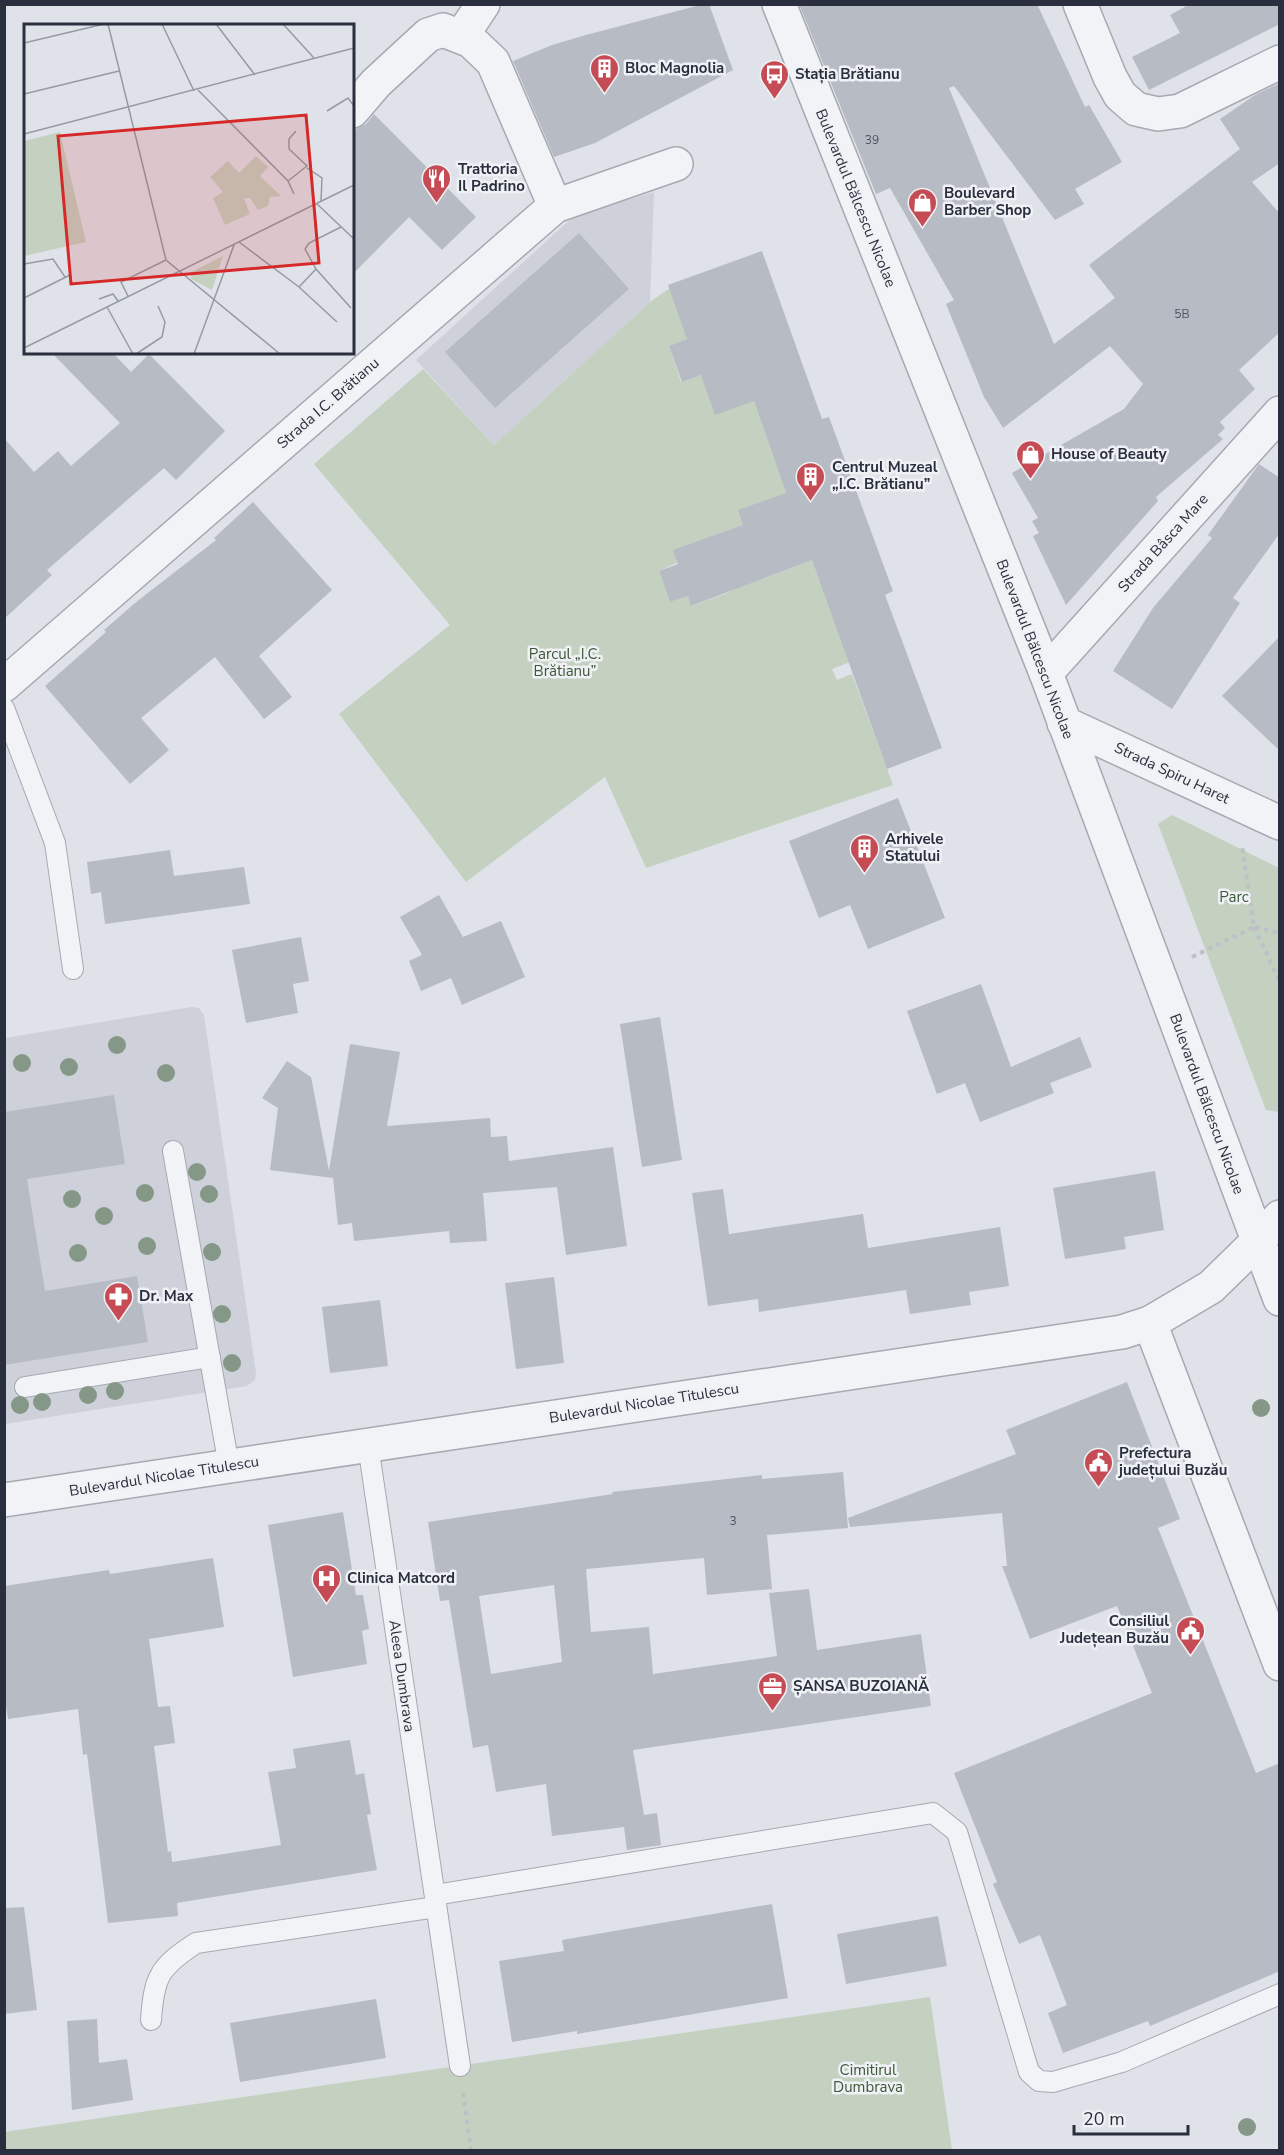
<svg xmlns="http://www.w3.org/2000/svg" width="1284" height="2155" viewBox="0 0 1284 2155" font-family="'Nunito Sans',sans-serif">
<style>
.built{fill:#ced1d9}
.green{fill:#c4d1c1}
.building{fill:#b7bbc4;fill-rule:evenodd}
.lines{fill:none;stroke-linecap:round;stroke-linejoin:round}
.service-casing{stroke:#a5a9b2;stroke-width:22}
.minor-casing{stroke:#a5a9b2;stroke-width:36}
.tertiary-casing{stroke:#a5a9b2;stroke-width:36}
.path{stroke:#bec0c6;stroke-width:4;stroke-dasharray:4.5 4.5;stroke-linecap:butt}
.service{stroke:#f2f3f6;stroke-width:20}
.minor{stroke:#f2f3f6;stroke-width:33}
.tertiary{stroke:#f2f3f6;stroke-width:33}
.tree{fill:#859787}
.labels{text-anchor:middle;stroke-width:5;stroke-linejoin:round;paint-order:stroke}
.number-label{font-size:12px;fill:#4c5260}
.poi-label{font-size:15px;font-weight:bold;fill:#292f3e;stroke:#eff1f5;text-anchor:start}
.street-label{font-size:15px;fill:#292f3e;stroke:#eff1f5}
.park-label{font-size:15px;fill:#3b5937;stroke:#eff1f5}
.inset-road{fill:none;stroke:#969aa4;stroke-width:1.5}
.view{fill:#d62828;fill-opacity:0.15;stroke:#d62828;stroke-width:3}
.inset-edge{fill:none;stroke:#292f3e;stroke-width:3}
</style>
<rect width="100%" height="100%" fill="#dfe2e8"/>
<path class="built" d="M654,192L650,302L494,445L416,360L574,216Z
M192,1007L199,1008L204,1015L256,1373L255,1380L247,1386L5,1424V1038Z"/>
<path class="green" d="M680,281L692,316L687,339L669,346L681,382L701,375L754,401L786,493L746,531L659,571L670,602L688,596L692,606L730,592L725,580L765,578L812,560L850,662L832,669L837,680L852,674L893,785L646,868L605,777L466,882L339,714L450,625L314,464L423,369L494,445L650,302Z
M1172,815L1279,868V1112L1266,1110L1158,824Z
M930,1997L952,2150H5L4,2132Z"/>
<path class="building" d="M704,4H709L733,70L595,143L554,157L513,61L552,45L586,35Z
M799,4H1037L1085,107L1089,105L1122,162L1075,189L1084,204L1055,220L954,86L949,88L1054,344L1115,298L1089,265L1240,149L1220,119L1255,95L1280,83V163L1252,182L1280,214V332L1239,370L1255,389L1220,422L1225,428L1218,435L1223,439L1156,497L1158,501L1066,605L1033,536L1039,533L1032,521L1038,518L1012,473L1124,409L1143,384L1110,346L1003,428L984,397L946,304L954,300L890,188L876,194Z
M1190,4H1280V24L1149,90L1132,57L1180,33L1170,15Z
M374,114L476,217L442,250L409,217L352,275V131L366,124Z
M579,233L629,289L495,408L445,352Z
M762,251L822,419L829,417L893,591L885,595L942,748L887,769L812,560L691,606L688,596L670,602L659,571L678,564L673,550L743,525L738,510L786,493L754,401L715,415L701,375L682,382L669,346L687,339L668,285Z
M51,352H112L131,372L149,354L225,431L176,480L164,468L47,570L52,575L4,619V438L34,472L58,451L71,466L120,423Z
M1259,464L1280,478V533L1233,598L1240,603L1172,709L1113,671L1153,608L1212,538L1208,535Z
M253,502L332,590L259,656L292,697L264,719L215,657L141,718L169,750L130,784L45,686L106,632L104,630L135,603L216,540L214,538Z
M1280,636V751L1222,696Z
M898,798L945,918L868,949L850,905L819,918L789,841Z
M170,850L174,876L244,867L250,904L105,924L101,892L91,894L87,862Z
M439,895L463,937L501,921L525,977L462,1005L451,978L421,991L409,961L422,955L400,917Z
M301,937L309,981L293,984L298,1013L246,1023L232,950Z
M981,984L1011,1067L1080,1037L1092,1067L1050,1083L1054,1093L980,1122L965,1083L937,1094L907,1011Z
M660,1017L682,1160L642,1167L620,1024Z
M350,1044L400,1052L387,1126L490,1118L491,1137L507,1136L509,1161L613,1147L627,1246L566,1255L557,1187L483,1193L487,1241L450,1243L449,1231L354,1241L352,1223L338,1225L333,1178L270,1170L278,1108L262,1098L287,1061L311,1077L329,1171Z
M114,1095L125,1164L27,1179L45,1291L137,1276L148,1342L4,1365V1112Z
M1155,1171L1164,1230L1124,1237L1126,1249L1065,1259L1053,1188Z
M723,1189L729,1234L863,1214L868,1248L1000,1227L1009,1286L969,1292L971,1305L910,1314L906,1290L759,1312L758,1299L708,1306L692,1193Z
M554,1277L564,1363L516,1369L505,1283Z
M380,1300L388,1366L330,1373L322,1307Z
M1127,1382L1180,1519L1158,1528L1256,1773L1280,1763V1971L1150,2026L1148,2021L1063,2053L1048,2013L1067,2005L1040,1935L1019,1944L993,1884L997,1882L954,1773L1152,1693L1117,1606L1030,1639L1002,1566H1007L1002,1513L850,1527L848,1518L1016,1454L1006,1430Z
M843,1472L848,1528L767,1535L772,1589L707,1595L704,1558L586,1569L591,1632L649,1627L653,1674L777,1656L769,1593L809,1589L817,1650L921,1634L931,1706L633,1750L644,1815L657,1813L661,1845L627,1850L624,1827L552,1836L546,1784L496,1792L488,1745L473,1748L449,1600L440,1601L428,1522L613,1494L612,1492L762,1475V1479ZM554,1585L562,1662L491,1674L479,1596Z
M343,1512L356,1595H363L369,1629L362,1631L367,1664L293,1677L268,1525Z
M213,1558L224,1627L149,1639L158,1707L170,1706L175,1743L154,1746L168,1852L171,1851L172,1862L281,1845L268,1772L296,1768L293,1749L350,1740L356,1775L364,1773L371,1814L367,1815L377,1870L177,1903L178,1916L108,1923L87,1754L83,1755L78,1709L8,1719L4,1694V1586L109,1570L110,1574Z
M772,1904L788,1998L577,2034V2031L512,2042L499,1961L564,1951L562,1940Z
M24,1907L37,2010L4,2014V1908Z
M938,1916L947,1966L846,1984L837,1934Z
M376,1999L386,2058L240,2082L230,2023Z
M97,2019L99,2063L127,2059L133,2100L72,2110L67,2021Z"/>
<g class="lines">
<defs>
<path id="service" d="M4,708L55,843L73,969
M173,1151L229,1466
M25,1387L210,1357
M368,1445L460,2066
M435,1895L933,1813L957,1832L1029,2072L1039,2081L1053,2082L1122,2062L1280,1994
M151,2020C154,1977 159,1967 196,1943L436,1907"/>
<path id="minor" d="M1080,4L1110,77L1120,95L1136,109L1158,114L1180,111L1280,62
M461,37L483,4
M352,111L376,83L428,35L443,30L471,41L493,62L555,206
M1046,673L1280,413
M4,685L555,206L676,164
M1150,1323L1280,1664"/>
<path id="tertiary" d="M779,4L1046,673L1280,1299
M1064,723L1280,823
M4,1500L1122,1332L1150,1323L1211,1287L1257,1242L1280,1217"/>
</defs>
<use href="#service" class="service-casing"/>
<use href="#minor" class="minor-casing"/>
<use href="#tertiary" class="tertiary-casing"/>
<path class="path" d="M1254,927L1280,982
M1255,927L1280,933
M1192,957L1254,927L1242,846
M463,2093L471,2150"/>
<use href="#service" class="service"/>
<use href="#minor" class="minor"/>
<use href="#tertiary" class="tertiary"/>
</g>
<g class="tree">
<circle cx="117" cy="1045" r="9"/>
<circle cx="22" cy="1063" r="9"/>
<circle cx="69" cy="1067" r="9"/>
<circle cx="166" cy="1073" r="9"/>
<circle cx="197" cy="1172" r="9"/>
<circle cx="145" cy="1193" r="9"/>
<circle cx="209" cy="1194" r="9"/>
<circle cx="72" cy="1199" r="9"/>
<circle cx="104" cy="1216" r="9"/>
<circle cx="147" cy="1246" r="9"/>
<circle cx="212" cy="1252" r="9"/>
<circle cx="78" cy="1253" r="9"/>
<circle cx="222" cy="1314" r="9"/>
<circle cx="232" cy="1363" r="9"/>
<circle cx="115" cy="1391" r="9"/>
<circle cx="88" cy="1395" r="9"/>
<circle cx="42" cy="1402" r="9"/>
<circle cx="20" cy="1405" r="9"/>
<circle cx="1261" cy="1408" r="9"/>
<circle cx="1247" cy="2127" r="9"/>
</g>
<defs>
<symbol id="building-pin" viewBox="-11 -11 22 30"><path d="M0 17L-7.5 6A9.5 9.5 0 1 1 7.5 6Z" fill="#c54c54" stroke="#eff1f5"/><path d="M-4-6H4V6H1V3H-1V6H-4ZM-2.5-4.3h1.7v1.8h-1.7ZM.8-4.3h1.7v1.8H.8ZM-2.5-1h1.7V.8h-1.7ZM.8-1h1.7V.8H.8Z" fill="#fff"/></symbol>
<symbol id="bus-pin" viewBox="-11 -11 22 30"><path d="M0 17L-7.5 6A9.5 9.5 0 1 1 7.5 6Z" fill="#c54c54" stroke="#eff1f5"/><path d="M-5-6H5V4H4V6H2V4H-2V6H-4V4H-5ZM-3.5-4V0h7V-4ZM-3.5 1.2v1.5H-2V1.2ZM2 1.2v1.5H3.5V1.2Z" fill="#fff"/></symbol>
<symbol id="restaurant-pin" viewBox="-11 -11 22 30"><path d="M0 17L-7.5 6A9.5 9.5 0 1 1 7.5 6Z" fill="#c54c54" stroke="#eff1f5"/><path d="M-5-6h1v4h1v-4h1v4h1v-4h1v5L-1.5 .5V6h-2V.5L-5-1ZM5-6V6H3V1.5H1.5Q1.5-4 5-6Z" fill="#fff"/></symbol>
<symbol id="shop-pin" viewBox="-11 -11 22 30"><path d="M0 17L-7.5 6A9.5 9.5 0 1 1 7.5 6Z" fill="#c54c54" stroke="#eff1f5"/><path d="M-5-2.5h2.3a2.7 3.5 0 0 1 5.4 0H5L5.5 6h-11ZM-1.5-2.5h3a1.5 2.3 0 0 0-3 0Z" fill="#fff"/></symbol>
<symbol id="pharmacy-pin" viewBox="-11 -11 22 30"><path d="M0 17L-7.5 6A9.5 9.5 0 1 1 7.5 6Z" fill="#c54c54" stroke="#eff1f5"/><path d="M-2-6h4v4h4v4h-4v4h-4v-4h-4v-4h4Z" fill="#fff"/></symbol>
<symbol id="civic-pin" viewBox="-11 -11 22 30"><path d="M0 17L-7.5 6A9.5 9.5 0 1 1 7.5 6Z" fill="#c54c54" stroke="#eff1f5"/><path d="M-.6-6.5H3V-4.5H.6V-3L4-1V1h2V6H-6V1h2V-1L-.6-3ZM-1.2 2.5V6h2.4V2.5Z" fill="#fff"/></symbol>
<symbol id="hospital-pin" viewBox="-11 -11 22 30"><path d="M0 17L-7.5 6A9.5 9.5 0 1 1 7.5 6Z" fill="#c54c54" stroke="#eff1f5"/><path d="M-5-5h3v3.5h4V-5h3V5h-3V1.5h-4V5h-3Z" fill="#fff"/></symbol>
<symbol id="office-pin" viewBox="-11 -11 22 30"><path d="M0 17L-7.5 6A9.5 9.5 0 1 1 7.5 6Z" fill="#c54c54" stroke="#eff1f5"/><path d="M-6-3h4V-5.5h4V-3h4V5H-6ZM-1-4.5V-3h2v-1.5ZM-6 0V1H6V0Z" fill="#fff"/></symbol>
</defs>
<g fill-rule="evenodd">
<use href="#building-pin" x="588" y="52" width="33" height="45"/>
<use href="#bus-pin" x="758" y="58" width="33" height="45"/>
<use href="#restaurant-pin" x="420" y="162" width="33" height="45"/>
<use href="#shop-pin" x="906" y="186" width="33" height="45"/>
<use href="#shop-pin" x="1014" y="438" width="33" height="45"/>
<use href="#building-pin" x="794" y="460" width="33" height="45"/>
<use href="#building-pin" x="848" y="832" width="33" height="45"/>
<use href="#pharmacy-pin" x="102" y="1280" width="33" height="45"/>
<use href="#civic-pin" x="1082" y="1446" width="33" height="45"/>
<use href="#hospital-pin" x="310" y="1562" width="33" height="45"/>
<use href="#civic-pin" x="1174" y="1614" width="33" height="45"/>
<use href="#office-pin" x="756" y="1670" width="33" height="45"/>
</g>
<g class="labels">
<g class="number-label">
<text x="872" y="144">39</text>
<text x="1182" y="318">5B</text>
<text x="733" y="1525">3</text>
</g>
<g class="poi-label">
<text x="625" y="73">Bloc Magnolia</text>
<text x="795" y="79">Stația Brătianu</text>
<text x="458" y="174">Trattoria<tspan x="458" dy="17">Il Padrino</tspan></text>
<text x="944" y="198">Boulevard<tspan x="944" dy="17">Barber Shop</tspan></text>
<text x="1051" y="459">House of Beauty</text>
<text x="832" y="472">Centrul Muzeal<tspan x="832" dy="17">„I.C. Brătianu”</tspan></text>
<text x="885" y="844">Arhivele<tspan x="885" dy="17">Statului</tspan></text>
<text x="139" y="1301">Dr. Max</text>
<text x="1119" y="1458">Prefectura<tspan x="1119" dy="17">județului Buzău</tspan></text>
<text x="347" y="1583">Clinica Matcord</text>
<text x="1169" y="1626" text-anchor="end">Consiliul<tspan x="1169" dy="17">Județean Buzău</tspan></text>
<text x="793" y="1691">ȘANSA BUZOIANĂ</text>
</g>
<g class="street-label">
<text transform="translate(856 198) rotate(68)" y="5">Bulevardul Bălcescu Nicolae</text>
<text transform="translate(328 403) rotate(-41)" y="5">Strada I.C. Brătianu</text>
<text transform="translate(1163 543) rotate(-48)" y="5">Strada Bâsca Mare</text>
<text transform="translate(1035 649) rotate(69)" y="5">Bulevardul Bălcescu Nicolae</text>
<text transform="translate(1172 773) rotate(25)" y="5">Strada Spiru Haret</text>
<text transform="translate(1207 1104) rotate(70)" y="5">Bulevardul Bălcescu Nicolae</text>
<text transform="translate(644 1403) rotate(-9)" y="5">Bulevardul Nicolae Titulescu</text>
<text transform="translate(164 1476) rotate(-9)" y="5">Bulevardul Nicolae Titulescu</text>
<text transform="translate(402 1676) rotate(82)" y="5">Aleea Dumbrava</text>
</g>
<g class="park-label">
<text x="565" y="659">Parcul „I.C.<tspan x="565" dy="17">Brătianu”</tspan></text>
<text x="1234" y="902">Parc</text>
<text x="868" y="2075">Cimitirul<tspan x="868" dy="17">Dumbrava</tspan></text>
</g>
</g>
<g transform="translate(24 24)">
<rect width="330" height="330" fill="#dfe2e8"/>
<path d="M36,108L62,218L0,232V117ZM232,132L244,143L236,152L257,172L246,173L244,182L234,186L226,174H220L226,190L201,201L189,174L199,168L186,153L204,137L215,149ZM199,232L188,266L167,255V248Z" fill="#c4d1c1"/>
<path class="inset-road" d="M84,0L142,236L256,330M138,0L170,67M192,0L231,51M259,0L290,34M0,19L80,0M174,66L264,157L270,170M0,70L95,47M303,87L324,74L330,82M0,110L330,24M283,144L298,154L297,177M264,157L283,142L265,125V115L272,107M292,179L330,215M317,203L285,219L281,225L292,245L327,284M215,218L275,263L313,298M0,240L29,235L41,253M275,263L292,245M104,272L97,258L142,236M0,274L46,251M75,275L89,270L94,277M83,283L109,330M0,324L330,161M112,330L138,313L141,298L134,282M170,330L210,221"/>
<path class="view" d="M282,91L295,239L47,260L34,112Z"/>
<rect width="330" height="330" class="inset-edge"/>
</g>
<rect width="1284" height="2155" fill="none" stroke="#292f3e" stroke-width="12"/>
<path d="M1074 2125v9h114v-9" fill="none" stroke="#292f3e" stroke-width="3"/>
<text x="1083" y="2125" font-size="18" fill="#292f3e" stroke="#eff1f5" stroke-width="4.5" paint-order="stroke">20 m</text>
</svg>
